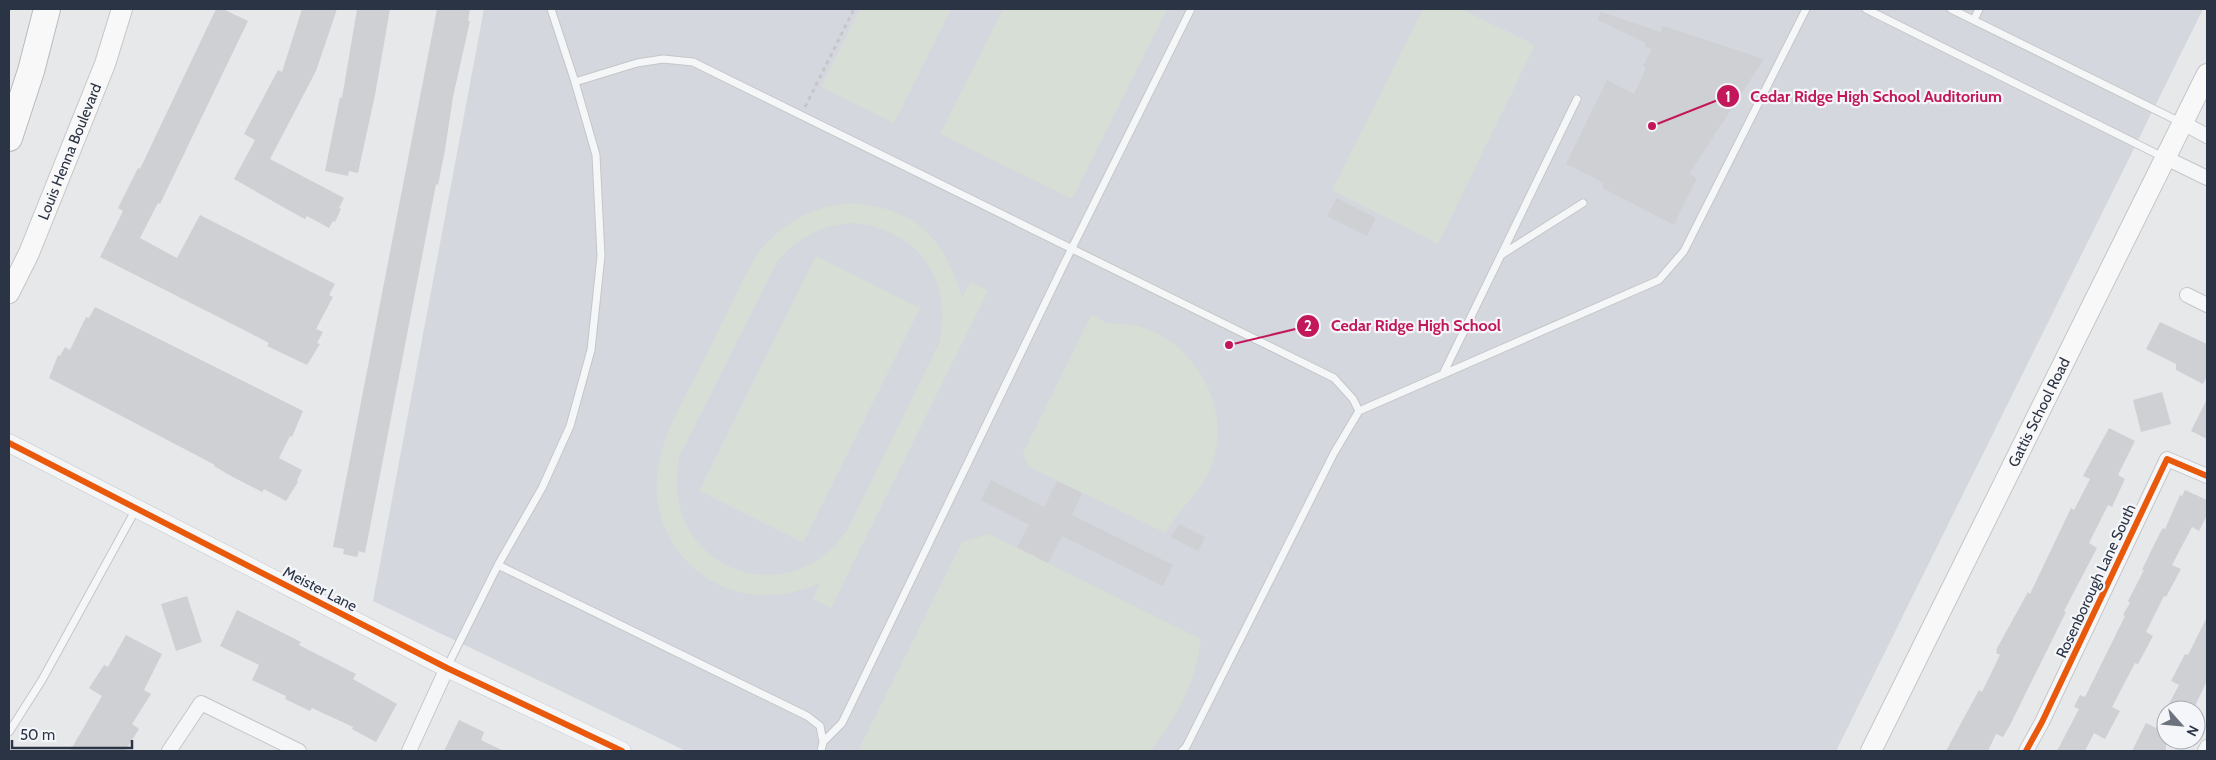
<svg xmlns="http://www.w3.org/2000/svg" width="2216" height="760" viewBox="0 0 2216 760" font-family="Cabin,sans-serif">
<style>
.built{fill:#d4d7dd}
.green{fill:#d6ded6;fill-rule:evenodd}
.building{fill:#ced0d3}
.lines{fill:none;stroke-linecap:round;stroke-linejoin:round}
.service-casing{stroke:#c4c6c8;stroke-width:9}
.minor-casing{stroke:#c4c6c8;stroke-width:16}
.tertiary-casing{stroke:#c4c6c8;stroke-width:19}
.secondary-casing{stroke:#c4c6c8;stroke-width:22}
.motorway-casing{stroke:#b8bbbf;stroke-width:28}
.path{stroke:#c5c6ca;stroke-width:3;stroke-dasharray:4 4;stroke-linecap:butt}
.service{stroke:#f5f6f7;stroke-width:7}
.minor{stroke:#f5f6f7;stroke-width:14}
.tertiary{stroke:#f5f6f7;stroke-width:18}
.secondary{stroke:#f8f8f8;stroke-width:20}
.motorway{stroke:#f8f8f8;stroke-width:26}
.cycleway-casing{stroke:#f4f6f9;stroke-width:9}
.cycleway{stroke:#e8590c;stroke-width:6}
.labels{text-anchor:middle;stroke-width:4.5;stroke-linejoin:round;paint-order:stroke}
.street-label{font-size:15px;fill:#2b3445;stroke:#f4f6f9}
.leader{fill:none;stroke:#c2185b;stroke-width:2}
.callout-dot{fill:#c2185b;stroke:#f4f6f9;stroke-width:2}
.mark-label{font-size:15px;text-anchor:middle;font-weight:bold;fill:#fff}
.callout-label{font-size:16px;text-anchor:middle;font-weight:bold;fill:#c2185b;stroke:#f4f6f9;stroke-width:4.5;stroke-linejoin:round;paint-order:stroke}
</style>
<rect width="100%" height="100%" fill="#e6e8ea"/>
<path class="built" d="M484,9H2203L1836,751H686L373,601Z"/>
<path class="green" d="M860,9H951L894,123L821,87Z
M1003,9H1167L1072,199L940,134Z
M1423,9H1461L1535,45L1438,244L1332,190Z
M851,203C914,207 945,238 962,297L970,282L988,291L831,608L813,599L820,583C783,599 744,601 708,579C689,567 674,549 665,528C639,467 679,410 705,358C723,322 739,284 760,250C785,221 813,206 851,203ZM851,223C917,228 954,279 939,343L850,525C791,622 654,566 680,455L777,262C797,238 820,226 851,223Z
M816,256L920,308L803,543L699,491Z
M1091,315C1096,317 1103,322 1109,323C1120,324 1131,323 1142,327C1200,346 1235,415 1209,472C1198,496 1177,510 1166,533L1029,467L1023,453Z
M989,534L1201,639C1196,682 1177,718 1150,751H858L962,542Z"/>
<path class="building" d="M216,9H223L248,21L160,204L158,203L140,238L177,258L200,215L335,284L329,295L333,297L316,329L323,332L317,343L320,344L307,365L267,346L269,343L244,330L100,257L123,211L118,208L138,168L140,169Z
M302,9H337L316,71L270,159L344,198L339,208L341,209L335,222L333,221L329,228L307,216L305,219L290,211L234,179L255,140L244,134L278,70L282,72Z
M357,9H390L375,95L358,173L349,171L348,176L325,171L340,97L342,98Z
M437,9H470L468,21H470L453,97L445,150L438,185L436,184L365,553L359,551L357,557L343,554L344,549L333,547Z
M1601,12L1660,32L1663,26L1764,59L1689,174L1697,178L1674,225L1602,188L1604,183L1566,164L1607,80L1634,94L1646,68L1643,66L1652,49L1644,46L1646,43L1598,20Z
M1337,198L1376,218L1367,236L1327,216Z
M95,307L303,411L292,437L290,436L279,458L302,470L297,481L298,482L286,501L264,489L262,492L231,476L214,466L215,465L49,378L58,355L60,356L65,347L70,350L86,317L89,318Z
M2160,322L2207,344V376L2203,384L2176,370V364L2146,349Z
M2162,392L2171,424L2141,432L2133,400Z
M2207,399V439L2191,431Z
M2109,428L2135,441L2118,475L2125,479L2112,507L2108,505L2089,543L2097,548L2064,611L2066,612L2010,725L2003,737L1996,734L1988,751H1946L1979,690L1982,692L2000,655L1996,653L1997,650H1996L2028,592L2030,594L2071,508L2074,510L2090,479L2083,476Z
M991,480L1044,507L1057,481L1082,493L1072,515L1173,565L1163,586L1062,536L1048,563L1017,547L1029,525L981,500Z
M2185,490L2207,500V515L2199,531L2192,527L2172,565L2181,569L2166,597L2164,596L2146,632L2153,636L2138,664L2135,663L2112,707L2120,711L2105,739L2094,733L2085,751H2057L2079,709L2074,707L2080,695L2085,697L2125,616L2123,615L2130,603L2128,601L2144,570H2142L2152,549L2160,533L2163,528L2165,529L2180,495L2182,496Z
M1179,524L1205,537L1198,551L1171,537Z
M187,596L202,642L176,651L161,604Z
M237,610L301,642L299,645L356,674L353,679L397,704L376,742L352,729L353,727L312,708L310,711L285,699L286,696L252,680L259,665L220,646Z
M2207,617V681L2193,710H2166V751H2132L2146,723L2156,728L2179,685L2171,681L2185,654L2188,655Z
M126,635L162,654L144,690L151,694L132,724L139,729L125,751H70L102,696L89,688L104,665L108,667Z
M459,720L484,732L481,740L504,751H444Z"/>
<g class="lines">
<defs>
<path id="service" d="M551,9L575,82
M1866,9L2163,157
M1951,9L2180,122
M1974,20L1979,9
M1501,255L1583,203
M1443,374L1577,99
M498,565L807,716L820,726L823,742L821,751
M447,667L498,565L542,488L570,426L591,350L601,256L596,155L575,82L637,63L663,59L693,62L1334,378L1353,399L1359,411
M9,732L42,680L136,509
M823,742L842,723L1064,264L1191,9
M1182,751L1186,747L1334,453L1359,411L1659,280L1684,251L1806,9"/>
<path id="minor" d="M2183,123L2207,136
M2166,158L2207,178
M2187,295L2207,305
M169,751L201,703L299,751
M409,751L447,668
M2026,751L2042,722L2167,459L2207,476
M2205,751L2207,747"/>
<path id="tertiary" d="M9,443L447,668L622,751"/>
<g id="secondary">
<path id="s1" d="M9,293L29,253L105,64L122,9"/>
<path id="s2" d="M1871,751L2207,74"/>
</g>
<path id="motorway" d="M9,138L31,71L47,9"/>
</defs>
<use href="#service" class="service-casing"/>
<use href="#minor" class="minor-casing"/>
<use href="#tertiary" class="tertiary-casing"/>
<use href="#secondary" class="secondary-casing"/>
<use href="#motorway" class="motorway-casing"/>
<path class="path" d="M805,107L854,9"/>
<use href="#service" class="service"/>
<use href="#minor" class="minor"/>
<use href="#tertiary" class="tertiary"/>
<use href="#secondary" class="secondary"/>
<use href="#motorway" class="motorway"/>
<defs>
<path id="cycleway" d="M9,443L447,668L622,751
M2026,751L2042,722L2167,459L2207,476"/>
</defs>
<use href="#cycleway" class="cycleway-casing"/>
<use href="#cycleway" class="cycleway"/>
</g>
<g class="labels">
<g class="street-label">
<text dy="5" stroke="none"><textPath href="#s1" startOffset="154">Louis Henna Boulevard</textPath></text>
<text dy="5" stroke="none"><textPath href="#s2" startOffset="378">Gattis School Road</textPath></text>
<text transform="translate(2096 581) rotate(-65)" y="5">Rosenborough Lane South</text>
<text transform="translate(320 589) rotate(27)" y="5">Meister Lane</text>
</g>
</g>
<path class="leader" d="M1652 126L1728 96M1229 345L1308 326"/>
<g class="callout-dot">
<circle cx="1652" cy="126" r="5"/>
<circle cx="1229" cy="345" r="5"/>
<circle cx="1728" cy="96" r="12"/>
<circle cx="1308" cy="326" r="12"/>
</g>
<g class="mark-label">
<text x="1728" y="102">1</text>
<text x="1308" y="331">2</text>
</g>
<g class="callout-label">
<text x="1876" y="102">Cedar Ridge High School Auditorium</text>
<text x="1416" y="331">Cedar Ridge High School</text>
</g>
<rect width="2216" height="760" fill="none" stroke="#2b3445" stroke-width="20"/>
<g transform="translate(2181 725) rotate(117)"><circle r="24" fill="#f4f6f9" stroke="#a4a8b1"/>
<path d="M0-4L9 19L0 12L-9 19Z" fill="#6c737f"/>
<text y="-8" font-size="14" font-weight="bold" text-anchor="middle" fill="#2b3445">N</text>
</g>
<path d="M12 740v8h120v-8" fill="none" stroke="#2b3445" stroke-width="2.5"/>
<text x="20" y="740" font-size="15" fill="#2b3445" stroke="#f4f6f9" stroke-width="4" paint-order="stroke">50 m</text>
</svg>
